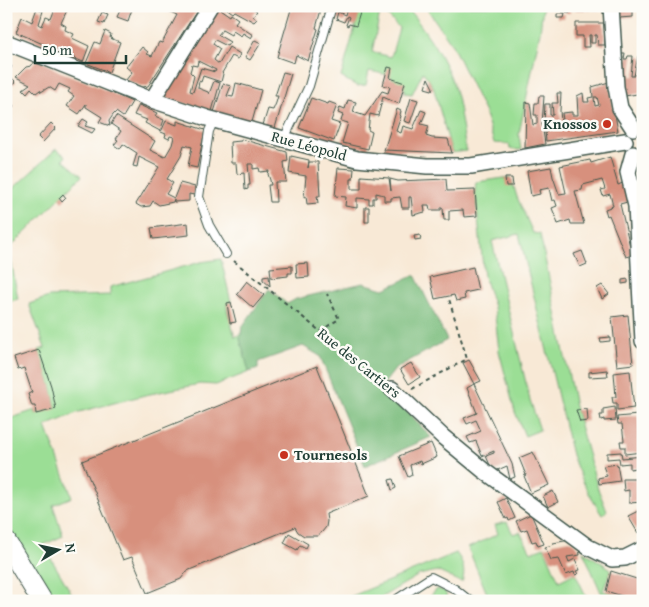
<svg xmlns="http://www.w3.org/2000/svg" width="649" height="607" viewBox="0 0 649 607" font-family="'Gentium Book Plus',serif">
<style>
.green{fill:#9bde95;stroke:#5d8e64;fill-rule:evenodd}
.forest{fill:#7cbd7e;stroke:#4e7d59}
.building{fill:#d7907d;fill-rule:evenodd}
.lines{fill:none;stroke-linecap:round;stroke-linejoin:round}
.lane-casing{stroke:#40574c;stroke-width:10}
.street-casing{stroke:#40574c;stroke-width:18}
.secondary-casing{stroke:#40574c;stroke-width:22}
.path{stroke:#40574c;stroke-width:2;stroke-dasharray:4 4;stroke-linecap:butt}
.lane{stroke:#fff;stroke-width:8}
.street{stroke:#fff;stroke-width:15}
.secondary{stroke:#fff;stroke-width:20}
.poi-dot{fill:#c8321e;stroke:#fdfcf7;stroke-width:2}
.labels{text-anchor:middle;stroke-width:5;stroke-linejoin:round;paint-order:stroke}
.poi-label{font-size:15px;font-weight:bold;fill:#1f3d34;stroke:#fdfcf7;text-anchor:end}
.street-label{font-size:15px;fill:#1f3d34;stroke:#fdfcf7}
</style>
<rect width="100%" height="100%" fill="#fdfcf7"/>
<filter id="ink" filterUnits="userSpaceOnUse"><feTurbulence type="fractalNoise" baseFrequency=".02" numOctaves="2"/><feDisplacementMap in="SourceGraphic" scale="10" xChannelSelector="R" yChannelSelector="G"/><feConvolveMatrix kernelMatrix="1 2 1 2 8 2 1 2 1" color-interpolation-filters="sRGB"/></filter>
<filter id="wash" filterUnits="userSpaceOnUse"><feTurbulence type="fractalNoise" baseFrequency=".0096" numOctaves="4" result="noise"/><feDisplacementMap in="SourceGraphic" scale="20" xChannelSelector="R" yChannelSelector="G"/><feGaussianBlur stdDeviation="1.12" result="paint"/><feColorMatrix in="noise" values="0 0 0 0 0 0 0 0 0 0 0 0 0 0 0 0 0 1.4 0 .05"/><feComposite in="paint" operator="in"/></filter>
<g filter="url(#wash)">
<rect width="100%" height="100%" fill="#f8e9d6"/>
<path class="green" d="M361,6H406C427,33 449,63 457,97C461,115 463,133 466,151L452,153L433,86L423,72L412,94L404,93L405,89L389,75L369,71L366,85L357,86L341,77ZM381,8L399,28L391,57L372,52Z
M425,6H543L540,32L519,134L521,150L510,149L509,144L494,143L485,113L451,43Z
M56,149L66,156L63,160L82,176L9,249L18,299L6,302V195Z
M511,177L517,197L533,233L540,234L576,411L598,489L607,511L602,515C589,495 580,477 572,455L519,234L492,241L530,400L540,430L525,436L515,412L499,351L494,307L484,277L475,190L476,182Z
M221,259L231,302L227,304V310L235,337L241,334L249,372L216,385L200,384L145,395L79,412L46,426L72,497L53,505L63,536L43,545L76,601H50L6,529V420L35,410L36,414L56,408L51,386L39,350L45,348L29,304L49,297L110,295V287L201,262Z
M507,522L513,534L520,532L531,552L544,547L559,581L575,573L587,598L596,599L603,597L583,551L611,569L603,591L637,601H490L468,548L498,534L495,525Z
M456,553C463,561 466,572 462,582L458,581L437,571L419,575L375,601H340Z
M437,589L445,591L447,597L443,601L430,597Z"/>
<path class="forest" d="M415,275L447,340L396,368L383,385L431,437L365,466L320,356L303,346L258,362V369L249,372L240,339L242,327L269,289L287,304L296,299L363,283L384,289Z"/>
<g id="blocks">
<path class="building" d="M56,6H69L61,23L66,26L65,30L74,34L72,38L89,46L83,62L16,32L22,17L32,22L37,8L43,11L39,24L42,26L46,17L51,19Z
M122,6H133L128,21L117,17Z
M158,6H200L148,86L143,87L126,80L132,72L126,67L142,47L148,52L147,54L152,56L159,42L162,43L177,15Z
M222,6H250L257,11L253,16L257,19L254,22L234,11L232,13Z
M292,6L309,9L310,6H322L316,28L318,29L308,61L296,55L294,63L277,57Z
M351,6H362L356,26L349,24L348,26L346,25L349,17L347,16L344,22L336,19L338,12L345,15L347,7L350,8Z
M565,6H603V10H570V13H566Z
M619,6H633V17L619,18Z
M217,7L230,16L231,14L238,19L235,23L253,35L251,38L243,33L241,36L233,31L231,35L222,30L218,35L230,42L227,46L215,40L213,44L220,49L214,60L219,64L229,47L240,54L238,59L232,56L222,73L223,74L221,82L203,76L201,82L199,81L198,88L208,92L209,94L214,81L220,83L212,111L162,97ZM198,61L216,70L215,72L201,68L193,92L190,91L194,76L190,72L192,65L197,66Z
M102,13L108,15L104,24L98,22Z
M557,14H565L564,18H557Z
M6,19L11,22L6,30Z
M576,23H604L605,45H598L597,35H595V43H591V35H589L590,47H583V36H576Z
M105,31L111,34L110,38L120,42L109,72L86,63L95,42L100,44Z
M255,40L261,43L250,60L245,57Z
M622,53H625L624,59H627L628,56H633L631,76H634L638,56L643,57V93L625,96L623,78Z
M37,59L61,72L85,81L132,102L123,117L116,112L113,115L109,121L110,126L99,122L102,117L86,107V104L79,114L67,106L74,96L68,92L70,89L59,84L55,91L49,87L41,92L40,90L36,93L31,88L27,93L23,89L30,84L16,77L26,67L31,66Z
M6,60L12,67L6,72Z
M388,67L392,68L390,78L405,83L399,104L383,97L378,116L370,114L368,130L372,132L368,149L342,143L348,123L341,121L343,115L338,113L340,107L345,109L348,100L356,102L353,112L365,116L382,91L388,93L390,87L383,85Z
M283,72L291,74L275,128L263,125L268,109L273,110L276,103L278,96H275Z
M11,77L16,82L10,86L9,84L6,87V81Z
M428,78L433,88L432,90L425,88Z
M609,82L618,131L546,141L544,123L545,104H550V115H553L552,103H558L557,93H561L560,111L561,121L563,120L562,113L572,112V115H578L577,96L583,93L584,102H589L588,98L593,97L592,87ZM594,97H597L599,105L595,106Z
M236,83L261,90L252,122L214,112L223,84L231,86L227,96L233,97Z
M539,96H544L542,124L545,144L525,148L526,102L530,103L533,125L537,124V115H534L535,103H538Z
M311,98L328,104L329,102L337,105L331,121L340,124L334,141L299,128Z
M411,98L418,100L410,123L404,121Z
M10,102L14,106L8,110L6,105Z
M139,105L157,113L155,116L164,120L160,131L145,123L147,120L134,115Z
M397,109L401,111L400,115L401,116L396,131L401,133L403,126L413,129L421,110L426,112L421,124L429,126L426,136L432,138L448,139L452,153L384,150Z
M116,116L155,141L150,150L165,157L172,145L174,137L170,136L169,139L165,137L166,134L161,132L166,121L177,125V121L205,130L197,168L188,166L192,147L184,145L181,156L167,179L173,183L166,194L174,198L180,183L195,187L194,195L189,194V201L174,202V199L173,202L159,205L153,201L150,206L141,207L136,204L159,167L139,157L137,167L133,166L137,153L123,144L120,149L114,145L118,140L116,139L121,131L111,124Z
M83,119L88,122L85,126L95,129L92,133L78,126Z
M51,123L56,128L43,142L38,137Z
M241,139L287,152L288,161L284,162L286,182H275L276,202H270L268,185H271L270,180L268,174L269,171L260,172L259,168L253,169V164H248L250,185H248V189L245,190L244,173L237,174L236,163H231L230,142L241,141Z
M291,156L309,160L308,168L309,162H318L320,196H317L318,203L307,204L306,196L304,197L306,176L289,173Z
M610,157L618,185L625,182L631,201L620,204L632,255L626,257L609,215L607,216L605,209L613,206L610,194L603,196L601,190L605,189L602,180L583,185L582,190L575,191L584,224H571L570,220L558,224L552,208L557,206L555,200L552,201L549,188L539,190L540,194L531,196L527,171L551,167L553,177L559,194L566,193L560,166L590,160L591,163Z
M338,168L354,169L353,179H351V189H361V176L389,178L391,191L390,179L398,181L446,179L447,191L475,190L477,216L464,217L463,210L449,211V220H444L443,208H441V210H430L429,205H424L425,212L413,215L411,197H409V208H402L400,197L391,198V201H384V195L376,193V198H373V204H369V199L357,198V208L345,206L346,197L335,196Z
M643,168V188L635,171Z
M505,178H512L513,186H506Z
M63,194L66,198L62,202L59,198Z
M365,207H369V222H365Z
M188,223L189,235L153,239L151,228Z
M420,235L421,239L415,240L414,236Z
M582,251L587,264L580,267L574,254Z
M308,263L309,277L297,278L296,264Z
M292,266V273H288V276L271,278L270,268Z
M473,267L478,290L464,293L465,299L456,301L454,295L435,299L430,277Z
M269,276L270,286L263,280V277Z
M628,279V283L622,284V280Z
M247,281L264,295L253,308L237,294Z
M602,285L609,294L602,299L597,288Z
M231,302L236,322L230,323L227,303Z
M628,315L633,364L617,366L612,317Z
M610,337V341L601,342L600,338Z
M39,350L51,386L56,409L36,414L35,406H32L28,394L32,392L24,368L18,370L14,358Z
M469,360L481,381L474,384L463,363Z
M411,363L420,377L409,384L400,369Z
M317,366L369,496L326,514L327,521L326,527L322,532L317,536H304L298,532L295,527L187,571L181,579L147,593L132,557L123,560L82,461Z
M607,370L608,376L589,377V372Z
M630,371L634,408L617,410V403H613L612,397H616L614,373Z
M474,384L512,464L515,477L510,479L507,466L493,472L486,456L494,453V451L482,456L476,441L470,443L467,437L481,431L476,420L467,424L464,418L477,413L467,388Z
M615,407L616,420L604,421V419L601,420L600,415H603V409Z
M587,409L588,421L580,422L576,410Z
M638,415L642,452L625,454V447H621L620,441H624L622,424H618L617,417Z
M431,443L437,457L421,464L420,461L410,465L412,475L408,477L399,456Z
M533,452L549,485L531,493L524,476L526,475L519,458Z
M621,452L622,458L643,456V467L630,469V463L620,464L619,458L607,459V453Z
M617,464L620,481L599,484L598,478L607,476L603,466Z
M393,479L396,488L392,490L389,480Z
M623,479H638V484H643V502L629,503V490L624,491Z
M553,491L558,502L548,507L543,496Z
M506,498L515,518L509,521L508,518L506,519L498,502Z
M638,511L643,520V531L638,533L628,516Z
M531,514L544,544L538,546L536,541L532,542L527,529L521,531L516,521Z
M289,533L308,544L306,548L300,545L297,550L284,543Z
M570,540L579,548L580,555L567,557L569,562L575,559L580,570L576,571L578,574L575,575L574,572L566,575L559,559L551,560L545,547L553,545V543Z
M611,571L643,581V601H638L606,591Z"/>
</g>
</g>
<g filter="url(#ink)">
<use href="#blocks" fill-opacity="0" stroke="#40574c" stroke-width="1"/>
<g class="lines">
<defs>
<path id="lane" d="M214,120L209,131L199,197L209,225L226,254
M284,139L309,86L332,6
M394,601L431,577L455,589L470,601"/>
<path id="street" d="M611,6L616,87L620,108L633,128
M6,42L152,100L207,118L357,159L427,166H471L625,141
M152,100L210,6
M633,154L628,172L636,206L643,341
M392,389L443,437L483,470L588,547L612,559L625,558L643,549"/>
<path id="secondary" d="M6,542L42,601"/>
</defs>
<use href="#lane" class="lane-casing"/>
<use href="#street" class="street-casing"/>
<use href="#secondary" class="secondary-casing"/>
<path class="path" d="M234,261L381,381
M320,331L339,319L327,294
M412,389L467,359L449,299"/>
<use href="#lane" class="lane"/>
<use href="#street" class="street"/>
<use href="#secondary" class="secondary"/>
</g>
</g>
<g class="poi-dot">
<circle cx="607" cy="124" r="5"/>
<circle cx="284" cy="455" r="5"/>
</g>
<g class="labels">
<g class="poi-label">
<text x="597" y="129">Knossos</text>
<text x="294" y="460" text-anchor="start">Tournesols</text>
</g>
<g class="street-label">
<text transform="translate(309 146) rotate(15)" y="5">Rue Léopold</text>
<text transform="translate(359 363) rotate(39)" y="5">Rue des Cartiers</text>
</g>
</g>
<rect width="649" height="607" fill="none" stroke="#fdfcf7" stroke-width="25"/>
<g transform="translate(58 550) rotate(81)" stroke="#fdfcf7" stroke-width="4" paint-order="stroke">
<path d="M0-4L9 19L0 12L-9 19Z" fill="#1f3d34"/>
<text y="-8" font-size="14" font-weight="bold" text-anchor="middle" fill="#1f3d34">N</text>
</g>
<path d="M35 55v8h91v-8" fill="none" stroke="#1f3d34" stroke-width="2.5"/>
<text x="42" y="55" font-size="15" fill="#1f3d34" stroke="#fdfcf7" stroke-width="4" paint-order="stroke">50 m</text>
</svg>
